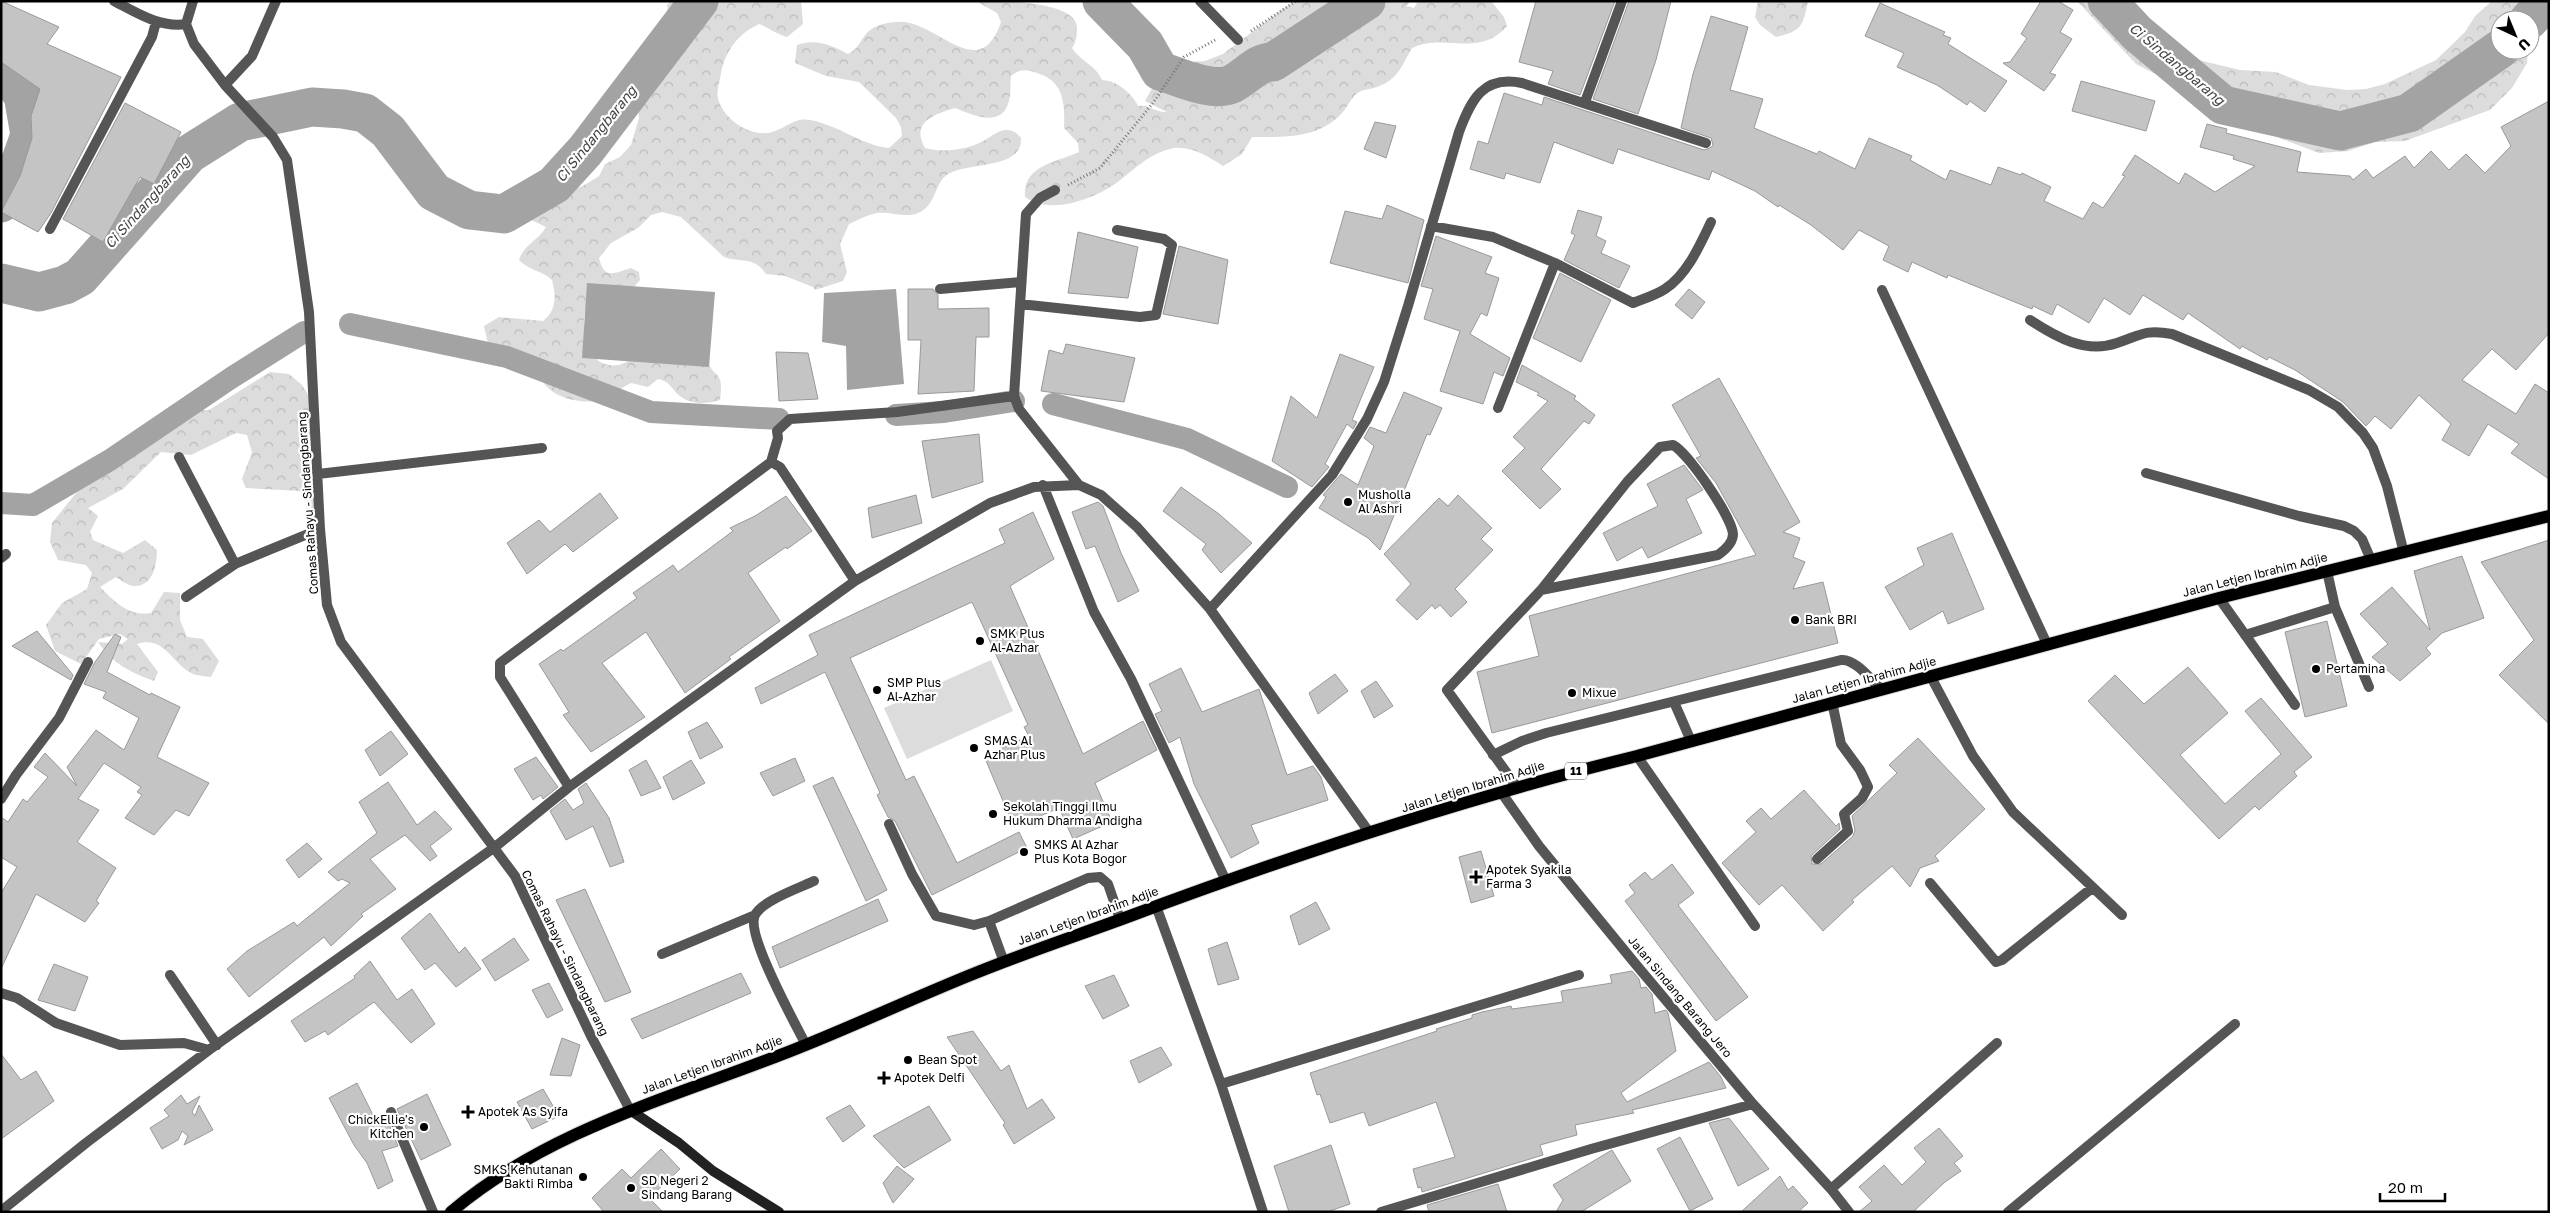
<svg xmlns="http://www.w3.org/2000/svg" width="2550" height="1213" viewBox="0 0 2550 1213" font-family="'Golos Text',sans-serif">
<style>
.forest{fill:url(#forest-crowns)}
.garden{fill:#dcdcdc}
.water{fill:#a3a3a3}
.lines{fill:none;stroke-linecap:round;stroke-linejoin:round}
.canal{stroke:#a3a3a3;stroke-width:22}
.river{stroke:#a3a3a3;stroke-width:39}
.building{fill:#c4c4c4;stroke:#999}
.primary-casing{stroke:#dbdbdb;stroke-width:14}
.path{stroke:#777;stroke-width:3;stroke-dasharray:1 2.5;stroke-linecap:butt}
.lane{stroke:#555;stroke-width:10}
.street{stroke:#555;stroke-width:10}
.secondary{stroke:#222;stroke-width:10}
.primary{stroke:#000;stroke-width:12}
.poi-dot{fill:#000;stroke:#fff;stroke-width:2}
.labels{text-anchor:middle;stroke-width:4.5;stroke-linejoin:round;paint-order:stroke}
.shield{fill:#fff;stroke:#4c4c4c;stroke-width:1}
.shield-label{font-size:11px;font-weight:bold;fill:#000}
.poi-label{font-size:12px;fill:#000;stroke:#fff;text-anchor:start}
.street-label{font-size:12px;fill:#000;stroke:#fff}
.water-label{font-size:14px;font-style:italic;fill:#444;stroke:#fff}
</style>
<defs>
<pattern id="forest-crowns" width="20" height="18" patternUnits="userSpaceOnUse" patternTransform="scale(1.25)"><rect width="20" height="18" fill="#dcdcdc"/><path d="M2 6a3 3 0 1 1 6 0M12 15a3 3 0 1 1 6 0" fill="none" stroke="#bbb"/></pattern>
</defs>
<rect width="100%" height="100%" fill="#fff"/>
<path class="forest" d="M671,1H801L803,24L787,37C776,34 769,28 759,24C739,33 725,51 721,73C720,82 716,90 718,99C724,120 753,140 775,131C787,127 796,117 810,120C838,125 861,145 889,148L902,136L901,127L896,118L859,82L826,76L795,63L797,45C815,38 832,45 848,54C858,49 859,43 866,34C872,26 887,22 897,22C935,18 979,87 1001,22L997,13L976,1C997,1 1079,0 1077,29C1077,36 1076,42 1072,48C1081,62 1096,65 1102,80C1116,80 1133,94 1138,106C1148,104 1156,113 1167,112L1145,101L1166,64L1205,61L1223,54L1284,8L1297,1H1411L1406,6L1414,8L1418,1H1491L1504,17L1507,26C1478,59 1446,32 1412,48C1402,65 1398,80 1377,87C1371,89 1360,90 1356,94C1349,101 1346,110 1339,116C1316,139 1282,137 1252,137L1242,154L1223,166C1209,157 1192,146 1174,148C1150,152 1133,171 1115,184C1091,200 1050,215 1025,197C1022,165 1058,162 1079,152L1078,143L1064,128C1065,103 1064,81 1037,73C1026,69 1020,69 1011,76C1010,83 1011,89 1010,95C1006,130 975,116 955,108C935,114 910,122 925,148C942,153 967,150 983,141C991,137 999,129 1008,130C1014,130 1017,134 1021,138C1023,169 972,162 950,173C935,180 937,202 922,211C908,220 891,211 877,213C867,215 858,220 849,224L840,244L847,272L843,281L815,290L813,287L785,276L766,274C754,256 742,263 724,257L681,217L662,212L651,215L638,228L611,243L599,258C604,280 614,273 631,268L639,272L640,280L634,287L587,305C579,327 586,370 618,365C627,364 634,355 643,354C660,351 687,357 705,359C716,380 724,370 720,400C707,404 691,405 680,396C671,389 671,382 658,379L648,387L631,383L622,388L617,397C594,405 556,404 542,380C538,374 539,364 532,360C519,351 502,353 488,344L484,326L499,317L543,321C557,310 556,296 552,280C542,270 529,271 519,260C524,244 538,241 546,227L529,219C534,190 546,199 567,192C578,189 590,182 599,176L605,164L620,157L631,145L639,118L637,99L639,90L666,60L670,51L672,42L667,5Z
M1758,1H1808C1803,26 1802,31 1776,37L1760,25L1755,17Z
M2077,1H2127L2158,32L2170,48L2186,57L2240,70L2276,72L2309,85L2347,90L2366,89L2385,84L2436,60L2465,32L2475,16L2492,1H2544L2539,8L2530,34V20H2500V50H2528L2527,63L2512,88L2490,110L2405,141L2376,142L2348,151L2319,153L2264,132L2235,126L2210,111L2189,91L2136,64Z
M270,372L289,374L302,385L316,407L317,418L303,468L319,504L316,517L310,520L306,517V498L300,491L246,488L242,479L252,452L247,435L236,433L191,455L161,452L123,489L88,508L98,516L90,532L93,540L123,553L145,540L157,550C157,564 153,587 134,586C128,586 121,580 116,577L100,587C114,601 129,617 151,613L164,592L180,593V620L187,637L203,639L219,661L211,677C205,676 196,676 191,673C172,663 164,635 137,644L158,672L154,681C130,672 113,664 98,642L122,644L128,639L120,634L99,639L81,664L55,651L46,625L62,603L87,589L92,573L86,565L58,560L50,542L52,523L108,453L134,433L191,410H209Z"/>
<path class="garden" d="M991,660L1013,711L907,759L884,708Z"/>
<path class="water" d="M587,283L715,292L709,367L582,358Z
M896,289L904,384L847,390L846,346L822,342L824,293Z"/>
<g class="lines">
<path class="canal" d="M350,324L507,357L651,412L779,419
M1053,404L1187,439L1287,487
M896,415L944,412L1014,401
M1,503L33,505L110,460L231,378L304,332"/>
<path class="river" d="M1102,1L1145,45L1160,71C1180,77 1212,93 1232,84C1246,77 1258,61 1273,62L1366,1
M2107,1L2137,33L2223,105L2340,131L2409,113L2500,49
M2529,20L2546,1
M1,66L23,95L30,135L21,160L1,203
M1,283L39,292L65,285L80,277L189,154L240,122L312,107L343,109L365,113L388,131L434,192L469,210L504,214L554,185L585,151L699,1"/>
</g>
<path class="building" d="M1,1L59,27L47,44L121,77L51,213L38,232L1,212L20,176L32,138L31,116L40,89L1,62Z
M1536,1H1615L1580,95L1548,84L1553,71L1519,62Z
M1629,1H1671L1656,60L1638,114L1593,99Z
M2041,1H2058L2073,10L2060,32L2072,39L2050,73L2056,75L2044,91L2003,63L2010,62L2027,38L2021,34Z
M1880,3L1945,32L1943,35L1951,38L1948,44L2007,81L1985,112L1970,101L1967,105L1937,85L1897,67L1904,53L1865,36Z
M1711,16L1748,27L1730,90L1763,99L1754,128L1817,154L1819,151L1855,169L1869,138L1912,156L1910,160L1946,180L1950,170L1991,185L1998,167L2021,175L2022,173L2051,187L2044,201L2083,219L2093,202L2103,208L2125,176L2122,175L2135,155L2179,184L2185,173L2215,192L2255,166L2233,159L2234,156L2200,147L2207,124L2227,129L2226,133L2301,152L2297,172L2350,176L2353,180L2366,169L2373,178L2405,156L2414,168L2431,151L2449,170L2466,154L2485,173L2511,146L2501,127L2549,101V333L2516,370L2492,349L2462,380L2516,414L2535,384L2549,393V479L2511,453L2519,444L2488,424L2469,456L2442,440L2451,424L2419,395L2391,429L2375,416L2366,426L2343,402L2295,370L2269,357L2267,360L2242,346L2240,349L2188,313L2183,320L2143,295L2130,315L2104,298L2089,323L2057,304L2052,315L2033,306L2032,309L1948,275L1947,278L1912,262L1908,272L1883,260L1889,246L1859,230L1843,250L1811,225L1779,205L1778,207L1755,191L1712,171L1709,180L1618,149L1613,164L1554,142L1540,183L1506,173L1504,179L1470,169L1478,141L1488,144L1504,93L1542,105L1544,97L1704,150L1710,148L1713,145L1711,138L1681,128L1693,74Z
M2081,81L2155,101L2146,131L2072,111Z
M125,103L181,132L154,184L140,177L103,242L63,219Z
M1375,122L1396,126L1386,158L1364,149Z
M1387,205L1424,220L1408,283L1330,263L1345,211L1382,219Z
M1578,210L1602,217L1596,236L1606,241L1601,253L1630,266L1619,288L1564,260L1575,235L1571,233Z
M1078,232L1138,247L1128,298L1068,293Z
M1436,236L1492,257L1485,273L1499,278L1487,316L1481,313L1470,334L1510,358L1503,376L1494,372L1483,404L1440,391L1460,331L1424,319L1433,289L1421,286Z
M1179,246L1228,260L1218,324L1163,314Z
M1560,273L1611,300L1581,362L1533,338Z
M908,289H933L938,295V309L989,308V337H976L974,391L918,394L921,340H908Z
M1689,289L1705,302L1692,319L1675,305Z
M1066,344L1135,358L1124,402L1041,391L1049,350L1063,354Z
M776,352L808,353L818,399L779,401Z
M1340,354L1374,367L1352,420L1357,422L1353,429L1347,424L1325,464L1329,467L1312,487L1272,461L1291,396L1317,418Z
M1522,365L1576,396L1574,399L1595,415L1589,424L1584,421L1541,469L1561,489L1540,509L1502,471L1525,448L1513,437L1548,401L1537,395L1539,393L1516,382Z
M1719,378L1800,522L1783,532L1800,538L1793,557L1805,562L1793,589L1823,582L1838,643L1492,733L1477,672L1539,656L1529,616L1756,555L1716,483L1696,458L1701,456L1672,405Z
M1404,392L1442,408L1430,435L1427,434L1380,550L1368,538L1319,508L1326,497L1323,495L1341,474L1358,485L1374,446L1364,438L1370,427L1386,433Z
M979,434L983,482L932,498L922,441Z
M1684,465L1703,490L1686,499L1702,533L1648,558L1642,547L1617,561L1603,533L1658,506L1647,484Z
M1181,487L1219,514L1252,543L1221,573L1202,550L1206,544L1163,511Z
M600,493L618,518L573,552L565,544L527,574L507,543L539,520L550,532Z
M916,495L922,523L872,538L868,508Z
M1458,495L1492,528L1481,539L1493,550L1455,589L1467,602L1451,617L1440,605L1435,609L1432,605L1417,620L1396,600L1411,584L1384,554L1439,498L1448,506Z
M786,496L812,531L787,549L786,547L748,573L780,621L729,657L731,659L685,693L646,632L602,663L645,717L591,752L563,715L569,712L539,664L561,649L563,651L637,598L633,593L673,565L678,572L733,531L730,528L755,516Z
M1098,502L1103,506L1121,553L1139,591L1118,602L1095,546L1086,549L1072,512Z
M1033,512L1054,559L1010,586L1083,754L1143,721L1157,750L1095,783L1112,822L1073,839L1059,808L1014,827L984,756L1029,736L1024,727L1028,725L972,602L850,658L906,780L914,776L957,863L1019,832L1027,848L932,895L895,821L888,817L877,795L880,793L825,672L761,704L755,688L818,655L809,635L1005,543L999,529Z
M1952,533L1984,609L1948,624L1943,611L1910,630L1885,587L1924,565L1917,548Z
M2549,540V724L2499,675L2534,640L2481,562Z
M2462,556L2484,618L2442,633L2426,648L2431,654L2400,681L2372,657L2388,644L2360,614L2392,587L2430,630L2414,571Z
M2327,621L2347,706L2305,717L2285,632Z
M37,631L73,675L71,680L12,646Z
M115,634L121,637L107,672L150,695L151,693L180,707L157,757L209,783L189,816L176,810L154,835L125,818L142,795L137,792L141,787L104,763L78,799L99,810L77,842L116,868L96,901L99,903L85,922L36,894L1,969V893L17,867L1,857V817L8,822L23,799L27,802L48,777L34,767L45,753L77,786L67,767L96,730L124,750L139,718L103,698L106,692L84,684L95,662Z
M2188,667L2228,713L2180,755L2225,804L2281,754L2245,711L2261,698L2312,757L2294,772L2297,776L2259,810L2255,806L2219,839L2088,701L2115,675L2144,704Z
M1181,668L1202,712L1259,689L1287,775L1313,766L1321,777L1328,800L1251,825L1259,843L1231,858L1194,784L1180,737L1169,743L1155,714L1162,711L1149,684Z
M1335,674L1348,691L1318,714L1309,693Z
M1376,681L1393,706L1374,718L1361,691Z
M707,722L723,747L700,759L688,732Z
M391,731L408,754L380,776L365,750Z
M1918,738L1985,809L1935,856L1939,861L1920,868L1910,887L1892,866L1852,900L1854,902L1823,931L1782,885L1759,905L1722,863L1756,832L1746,821L1761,808L1771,819L1804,790L1836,826L1839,823L1840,829L1811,856L1812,864H1821L1853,836L1855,830L1852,816L1897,773L1889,765Z
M536,757L558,787L543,799L541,795L533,800L514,769Z
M795,758L805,781L773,796L760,773Z
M646,760L661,788L641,796L629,770Z
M691,760L705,783L673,800L663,777Z
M833,777L887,890L866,901L813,786Z
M388,782L417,825L435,811L452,829L430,846L437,856L430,861L405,835L370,859L396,889L361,914L363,916L331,946L324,937L249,997L227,969L247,951L294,922L297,926L350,883L342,879L338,881L328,872L377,833L359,802Z
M586,783L609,818L624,862L610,867L593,826L566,840L550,811L565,799L573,810L584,803L578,789Z
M307,843L322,859L299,878L286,860Z
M1481,851L1494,896L1471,903L1459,857Z
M1672,864L1694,893L1678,905L1748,997L1716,1021L1625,901L1635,893L1629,885L1645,872L1652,880Z
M585,889L631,992L605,1002L556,900Z
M878,899L888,921L780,968L772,947Z
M1316,902L1330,929L1299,945L1290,916Z
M430,913L459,953L465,947L481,969L456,987L435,963L425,970L401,938Z
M514,938L529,960L495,981L482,960Z
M1227,942L1239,979L1218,985L1208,949Z
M370,961L397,1000L412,989L435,1024L411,1043L374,1002L328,1035L325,1031L305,1042L291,1021L355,978L354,976Z
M54,964L88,977L75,1011L38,1000Z
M1632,971L1639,979L1641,988L1646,987L1652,994L1655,1013L1666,1010L1668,1013L1676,1051L1621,1093L1627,1102L1709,1062L1721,1077L1726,1088L1632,1110L1634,1113L1575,1125L1577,1135L1540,1145L1543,1155L1422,1192L1421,1187L1418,1188L1413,1169L1455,1157L1436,1102L1369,1126L1364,1112L1330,1123L1320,1094L1317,1095L1310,1073L1437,1031L1436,1029L1472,1018V1015L1482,1012L1511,1006L1512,1009L1563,1002L1561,991L1612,983L1610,975Z
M741,973L751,993L642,1039L631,1019Z
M1114,975L1129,1006L1103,1019L1085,986Z
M549,983L563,1010L547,1018L532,990Z
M973,1031L1001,1071L1009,1065L1027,1109L1042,1099L1055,1118L1014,1144L1003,1125L1005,1123L947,1037Z
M562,1038L580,1045L571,1076L550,1075Z
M1161,1047L1172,1065L1139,1083L1130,1061Z
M1,1054L21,1080L36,1071L54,1101L1,1139Z
M357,1083L375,1119L385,1114L398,1146L382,1151L393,1181L378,1189L367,1163L354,1145L329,1098Z
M543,1089L559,1116L532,1129L517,1102Z
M427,1094L451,1145L421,1160L397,1109Z
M181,1095L187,1104L200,1096L192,1112L195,1116L199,1105L213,1130L184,1145L188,1136L182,1131L178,1140L162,1149L150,1128L169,1116L164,1110Z
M850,1105L865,1126L843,1142L826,1118Z
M929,1106L951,1140L904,1168L873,1136Z
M1729,1118L1769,1169L1738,1186L1709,1123Z
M1939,1128L1963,1156L1954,1163L1961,1171L1945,1182L1913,1212H1859L1872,1201L1859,1187L1884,1165L1902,1185L1926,1162L1914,1148Z
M1680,1137L1713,1199L1690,1211L1657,1149Z
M1331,1145L1350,1204L1327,1212H1289L1274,1166Z
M661,1149L680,1169L649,1198L663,1212H604L592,1198L622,1169L631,1178Z
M1612,1150L1631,1181L1581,1212H1556L1563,1200L1553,1185Z
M897,1166L914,1179L893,1203L883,1183Z
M1780,1176L1788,1190L1793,1186L1808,1203L1798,1212H1741Z
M1498,1184L1507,1212H1429L1427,1205Z"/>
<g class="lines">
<defs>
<path id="primary" d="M451,1212C553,1125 687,1094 808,1044C862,1022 914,998 968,976C1021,954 1076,936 1130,916C1296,854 1465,798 1637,756L2219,598L2549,516"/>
</defs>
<use href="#primary" class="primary-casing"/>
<path class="path" d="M1251,31L1296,1
M1068,185L1100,168L1153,103L1184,57L1217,39"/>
<path class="lane" d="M1882,290L2047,644
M2030,320C2056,337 2085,354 2117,343C2141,335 2145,329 2172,334L2309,390L2338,407L2363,433L2373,448L2387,486L2404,553
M2146,473L2299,516L2344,526L2354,531L2362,539L2371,560
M2327,571L2335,607L2369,687
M2219,598L2295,705
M2245,635L2335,607
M1674,702L1691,741
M1493,755L1522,741L1546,733L1841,660C1855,658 1872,681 1882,690
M1637,756L1755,926
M889,824L912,874L936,916L974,925L989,921L1088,878L1100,877L1108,884L1120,919
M1817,859L1848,831L1844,814L1862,798L1868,787L1860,770L1841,744L1832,702
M989,921L1004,962
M662,954L755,915
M806,1045C795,1023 745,934 755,915C762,901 799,888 814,881"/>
<path class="street" d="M114,1C137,13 160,28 186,24
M1200,1L1238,40
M186,24L194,44L225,85L273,137L287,160L309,312L320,529L327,605L341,642L515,876L592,1038L630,1110
M186,24L193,1
M225,85L252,56L276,1
M1585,102L1622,1
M1055,190L1040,198L1026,214L1014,396L1019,409L1079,485
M1431,226L1493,237L1555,263L1633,303C1643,299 1656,295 1665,289C1687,275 1700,245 1711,222
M50,229L152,37L156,22
M940,289L1021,282
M1020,304L1140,317L1156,315L1172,245L1164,239L1117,230
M1498,408L1555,263
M179,457L235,564
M771,462L780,467L855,581
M318,474L542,448
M1043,485L1094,612L1131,679L1226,881
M1,558L6,554
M186,597L235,564L320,529
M1210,609L1332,475L1367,419L1384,382L1408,306L1459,132C1471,100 1483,75 1522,83L1706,143
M1931,677L1973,756L2013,812L2122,915
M569,787L500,677V663L771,462L778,438L777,431L790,419L897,412L1014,396
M1517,787L1447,690L1541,590L1627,482L1660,447L1673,445C1688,453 1732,517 1733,534C1733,543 1725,550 1718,555L1541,590
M1501,792L1539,846L1633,961L1753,1104L1831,1189L1849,1212
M1,799L16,775L59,718L88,662
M1930,883L1996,962L2002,960L2092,888
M1156,906L1221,1084L1263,1212
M170,975L217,1045
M1,993L17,998L56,1023L120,1045L184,1043L209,1050
M1221,1084L1579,975
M391,1112L433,1212
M1831,1189L1997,1043
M1,1211L86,1143L209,1050L495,847L569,787L855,581L990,503L1034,487L1079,485L1101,495L1137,527L1210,609L1369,832
M1381,1212L1591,1149L1753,1104
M2008,1212L2235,1024"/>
<path class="secondary" d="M630,1110L679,1143L713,1171L779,1212"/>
<use href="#primary" class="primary"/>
</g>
<g class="poi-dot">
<circle cx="1348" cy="502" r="5"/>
<circle cx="1795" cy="620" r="5"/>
<circle cx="980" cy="641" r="5"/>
<circle cx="2316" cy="669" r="5"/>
<circle cx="877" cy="690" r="5"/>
<circle cx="1572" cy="693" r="5"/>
<circle cx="974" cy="748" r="5"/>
<circle cx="993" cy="814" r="5"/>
<circle cx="1024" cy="852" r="5"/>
<path d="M1473.5 869.5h5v5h5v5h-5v5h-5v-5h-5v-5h5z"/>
<circle cx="908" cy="1060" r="5"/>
<path d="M881.5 1070.5h5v5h5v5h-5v5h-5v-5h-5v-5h5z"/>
<path d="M465.5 1104.5h5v5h5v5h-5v5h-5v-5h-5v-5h5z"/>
<circle cx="424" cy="1127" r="5"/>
<circle cx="583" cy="1177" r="5"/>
<circle cx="631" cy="1188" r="5"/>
</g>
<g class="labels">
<rect class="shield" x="1565" y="762.5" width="22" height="17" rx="4"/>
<g class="shield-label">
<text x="1576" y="775">11</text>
</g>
<g class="poi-label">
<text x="1358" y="499">Musholla<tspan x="1358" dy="14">Al Ashri</tspan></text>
<text x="1805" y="624">Bank BRI</text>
<text x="990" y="638">SMK Plus<tspan x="990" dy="14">Al-Azhar</tspan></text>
<text x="2326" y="673">Pertamina</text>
<text x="887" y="687">SMP Plus<tspan x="887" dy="14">Al-Azhar</tspan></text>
<text x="1582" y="697">Mixue</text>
<text x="984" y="745">SMAS Al<tspan x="984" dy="14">Azhar Plus</tspan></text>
<text x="1003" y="811">Sekolah Tinggi Ilmu<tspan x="1003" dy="14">Hukum Dharma Andigha</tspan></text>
<text x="1034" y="849">SMKS Al Azhar<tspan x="1034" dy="14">Plus Kota Bogor</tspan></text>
<text x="1486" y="874">Apotek Syakila<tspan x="1486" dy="14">Farma 3</tspan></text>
<text x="918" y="1064">Bean Spot</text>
<text x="894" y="1082">Apotek Delfi</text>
<text x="478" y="1116">Apotek As Syifa</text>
<text x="414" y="1124" text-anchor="end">ChickEllie's<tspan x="414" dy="14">Kitchen</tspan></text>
<text x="573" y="1174" text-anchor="end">SMKS Kehutanan<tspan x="573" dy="14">Bakti Rimba</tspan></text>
<text x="641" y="1185">SD Negeri 2<tspan x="641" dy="14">Sindang Barang</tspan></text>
</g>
<g class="street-label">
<text transform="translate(308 503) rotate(-94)" y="4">Comas Rahayu - Sindangbarang</text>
<text transform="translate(2255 575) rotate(-14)" y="4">Jalan Letjen Ibrahim Adjie</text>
<text transform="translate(1864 680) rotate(-15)" y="4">Jalan Letjen Ibrahim Adjie</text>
<text transform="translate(1473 787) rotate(-17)" y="4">Jalan Letjen Ibrahim Adjie</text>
<text transform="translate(1088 916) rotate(-20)" y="4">Jalan Letjen Ibrahim Adjie</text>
<text transform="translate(565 953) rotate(64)" y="4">Comas Rahayu - Sindangbarang</text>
<text transform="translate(1680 997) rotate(50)" y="4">Jalan Sindang Barang Jero</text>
<text transform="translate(712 1065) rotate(-20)" y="4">Jalan Letjen Ibrahim Adjie</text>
</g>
<g class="water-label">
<text transform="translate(2177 64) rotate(40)" y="5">Ci Sindangbarang</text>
<text transform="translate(596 134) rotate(-51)" y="5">Ci Sindangbarang</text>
<text transform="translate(147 202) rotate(-48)" y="5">Ci Sindangbarang</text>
</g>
</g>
<rect width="2550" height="1213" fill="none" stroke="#000000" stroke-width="5"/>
<g transform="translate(2515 35) rotate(136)"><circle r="24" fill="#ffffff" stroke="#999999"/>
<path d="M0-4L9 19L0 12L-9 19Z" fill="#000000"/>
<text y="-8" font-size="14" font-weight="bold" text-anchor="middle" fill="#000000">U</text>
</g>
<path d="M2380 1193v8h65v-8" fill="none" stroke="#000000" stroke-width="2.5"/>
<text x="2388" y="1193" font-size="15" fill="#000000" stroke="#ffffff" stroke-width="4" paint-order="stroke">20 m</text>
</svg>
